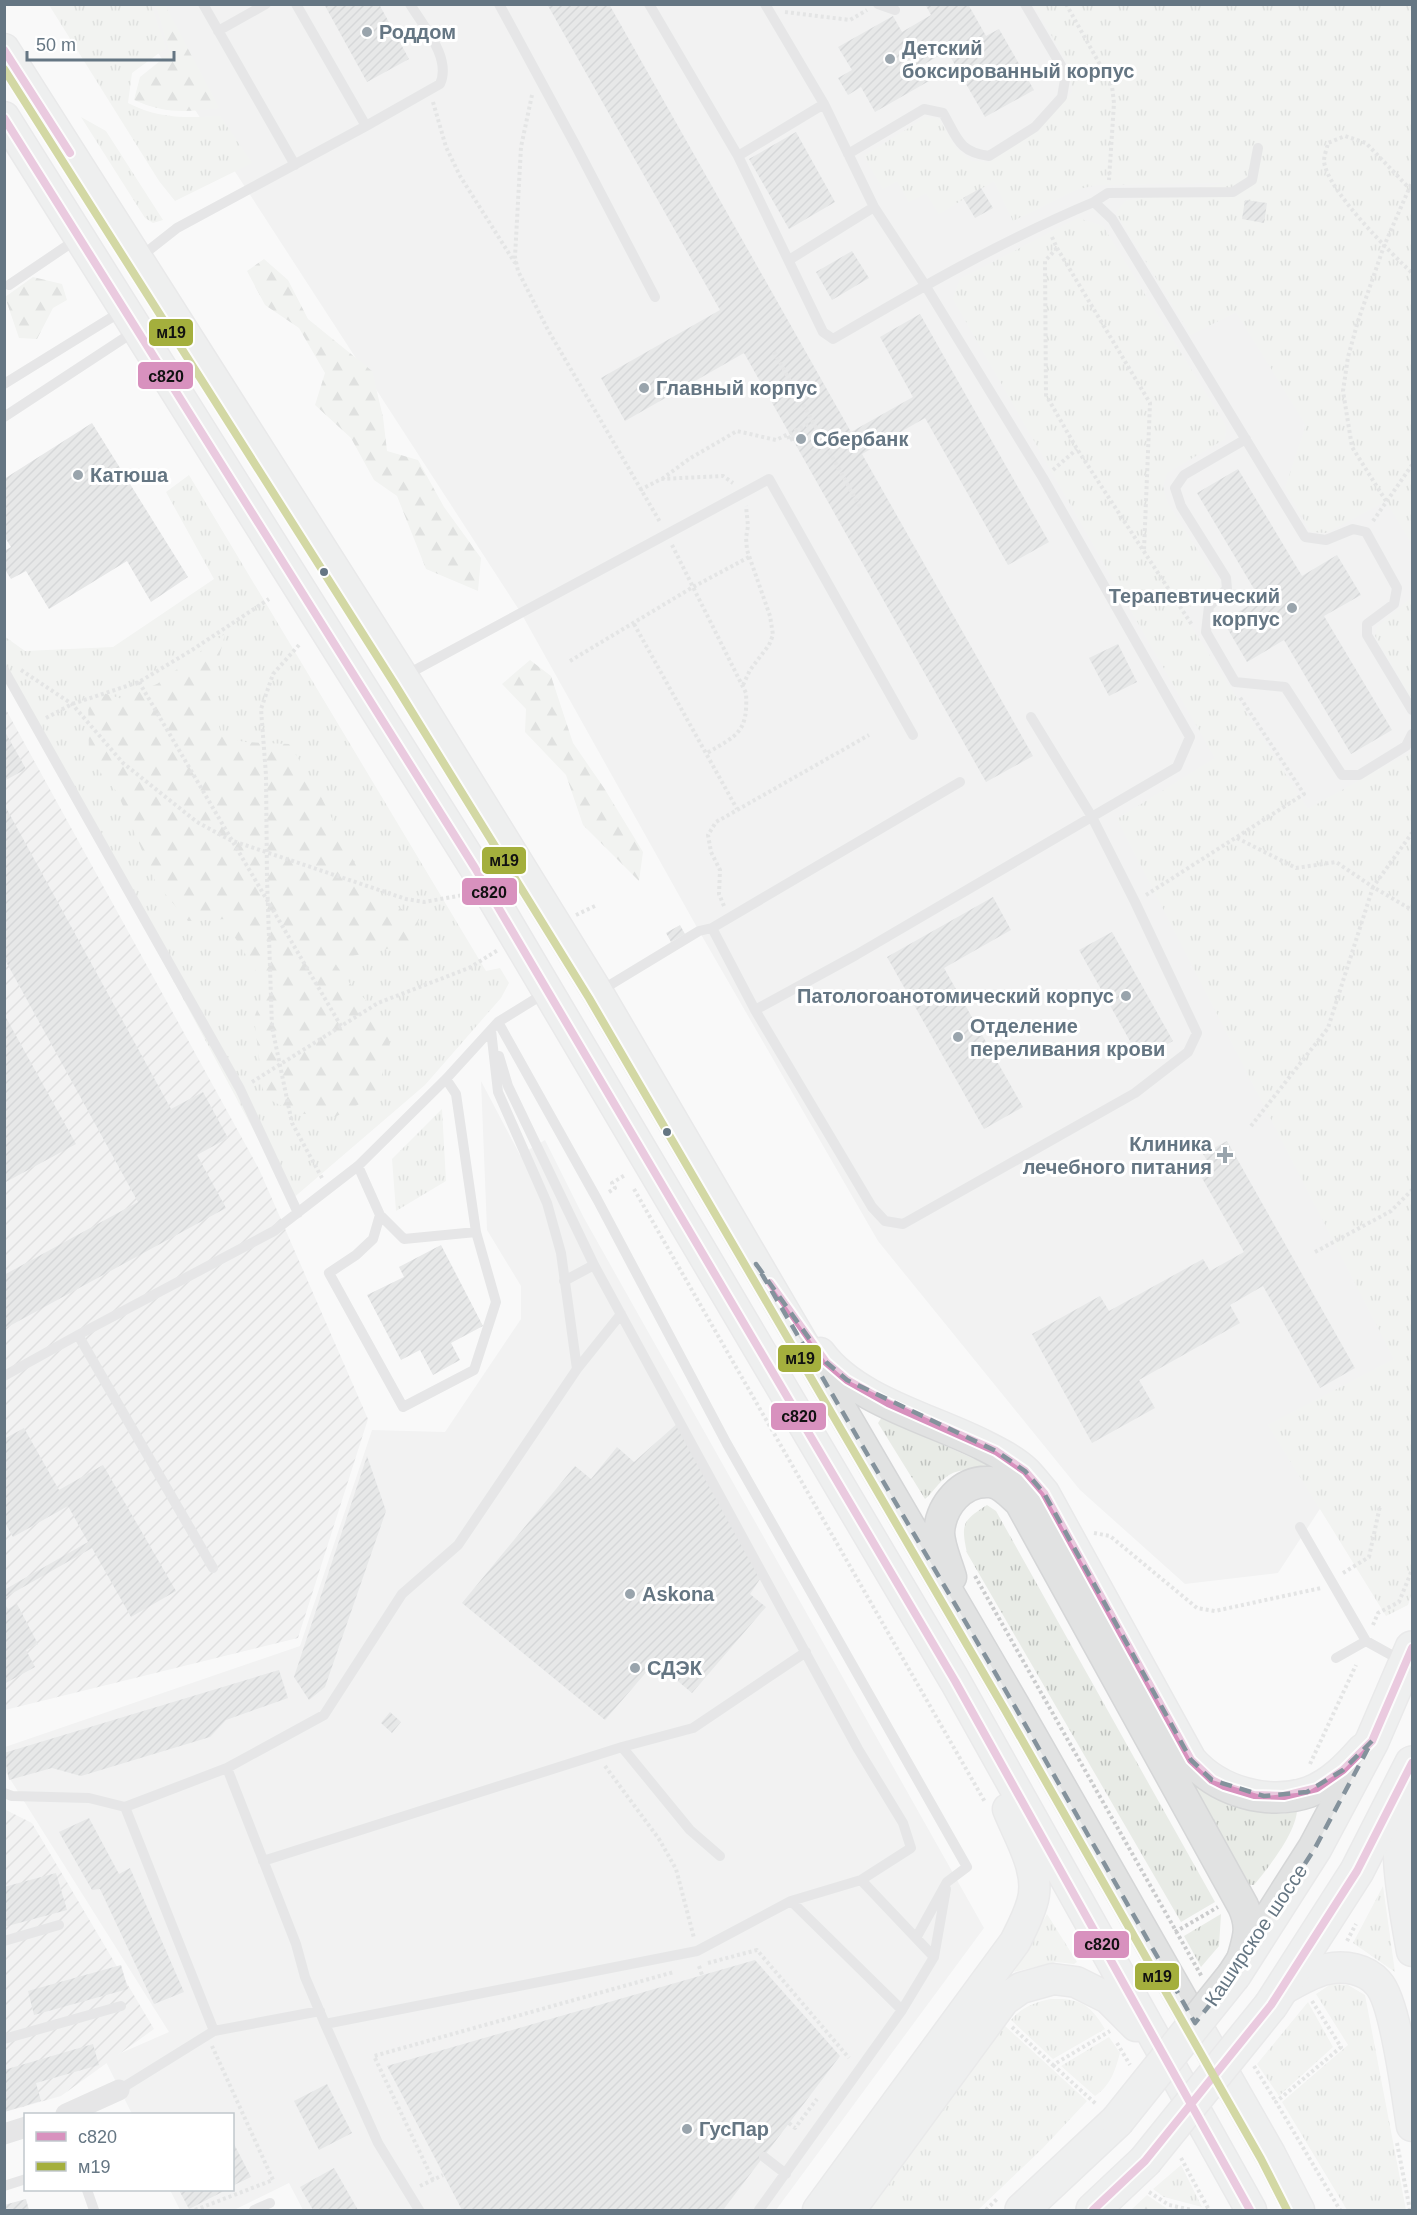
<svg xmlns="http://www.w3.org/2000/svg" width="1417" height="2215" viewBox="0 0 1417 2215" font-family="Arial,sans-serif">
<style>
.built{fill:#e8e9e9}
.industrial{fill:url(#industrial-furrows)}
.grass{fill:url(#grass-tufts)}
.forest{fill:url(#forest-firs)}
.building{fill:url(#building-hatch)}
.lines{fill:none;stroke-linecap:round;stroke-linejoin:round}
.secondary-casing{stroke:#d5d6d7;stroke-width:33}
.primary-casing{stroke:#d5d6d7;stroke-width:36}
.path{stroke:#cbcccd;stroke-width:4;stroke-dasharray:3 3;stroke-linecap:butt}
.service{stroke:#cecfd0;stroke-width:10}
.minor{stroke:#cecfd0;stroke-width:21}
.secondary{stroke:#e1e2e2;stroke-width:30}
.primary{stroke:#e1e2e2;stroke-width:33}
.primary-bridge-casing{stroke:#d5d6d7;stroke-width:36;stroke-linecap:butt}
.primary-bridge{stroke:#e1e2e2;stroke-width:33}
.bus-1-casing{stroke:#fff;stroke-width:12}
.bus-2-casing{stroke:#fff;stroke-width:12}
.bus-1{stroke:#d891be;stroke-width:8}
.bus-2{stroke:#a4af3d;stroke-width:8}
.marked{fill:none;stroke:#84929c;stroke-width:4.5;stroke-dasharray:12 8;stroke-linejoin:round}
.poi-dot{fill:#99a4ac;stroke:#fff;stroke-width:2}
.bus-dot{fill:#657683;stroke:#fff;stroke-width:2}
.labels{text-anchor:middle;stroke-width:6;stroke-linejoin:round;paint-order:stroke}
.poi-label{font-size:20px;font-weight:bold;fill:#657683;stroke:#fff;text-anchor:start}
.street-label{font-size:20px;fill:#657683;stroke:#fff}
.line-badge{stroke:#fff;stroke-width:2}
.pale-badge-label{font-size:16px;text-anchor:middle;font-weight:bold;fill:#111}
</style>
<defs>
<pattern id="industrial-furrows" width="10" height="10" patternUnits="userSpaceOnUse" patternTransform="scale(1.5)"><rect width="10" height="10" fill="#e8e9e9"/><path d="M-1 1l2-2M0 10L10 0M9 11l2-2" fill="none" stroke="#c0c1c2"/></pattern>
<pattern id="grass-tufts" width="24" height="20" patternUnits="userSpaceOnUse" patternTransform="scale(1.5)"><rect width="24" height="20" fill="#e8ebe6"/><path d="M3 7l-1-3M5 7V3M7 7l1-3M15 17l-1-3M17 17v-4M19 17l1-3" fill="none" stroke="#c0c3c0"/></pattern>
<pattern id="forest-firs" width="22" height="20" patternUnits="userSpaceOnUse" patternTransform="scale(1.5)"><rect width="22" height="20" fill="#e8ebe6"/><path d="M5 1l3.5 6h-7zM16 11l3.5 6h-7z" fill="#c0c3c0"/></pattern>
<pattern id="building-hatch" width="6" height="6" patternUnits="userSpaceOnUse" patternTransform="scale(1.5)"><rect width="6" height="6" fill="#d0d2d3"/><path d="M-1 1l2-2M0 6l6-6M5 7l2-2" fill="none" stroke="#acafb1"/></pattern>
</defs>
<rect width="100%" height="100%" fill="#f9f9f9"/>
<path class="built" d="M127,5H1412V1402L1333,1489L1278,1573L1185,1584L1080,1490L878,1241L699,931L521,613Z
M481,1081L520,1155L545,1140L584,1218L984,1928L776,2210H303L289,2183L234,2210H180L170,2190H232V2114H132L105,2060L169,2032L5,1771V1747L300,1646L372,1430L445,1432L521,1319V1286L487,1230Z"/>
<path class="industrial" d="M4,706L259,1169L368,1419L298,1638L5,1710Z
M4,1809L32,1823L154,2029L61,2096L5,2112Z"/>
<path class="grass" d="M49,5H151L166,48L132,73L128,103C159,119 186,118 220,116L252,163L175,201L159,181Z
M1034,5H1412V544L1386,501L1326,533L1311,532L1285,488L1306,425L1236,312L1191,335L1116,213L1125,201L1227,183L1097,185L1075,190L1013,221L994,181L939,214L926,193L909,202L897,181L883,189L864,156L926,117L939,119L956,148L972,161L989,162L1038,131L1072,92L1070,68Z
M81,117L106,131L163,220L153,223L145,218Z
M1078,218L1103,226L1226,426L1225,439L1167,473L1163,486L1167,502L1221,587L1182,612L1308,809L1412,751V1593L1408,1605L1386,1616L1268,1425L1394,1359L1117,819L1215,758L953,299L960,279Z
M189,475L486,971L500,968L509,983L501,998L425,1085L291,1200L5,667L4,636L25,651L113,647L214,579L166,492Z
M1412,597V699L1375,636L1377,627Z
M442,1109L446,1181L396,1211L392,1159Z
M882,1417L992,1467C978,1472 962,1467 949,1475C939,1481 933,1493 925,1499L878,1423Z
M987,1505L996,1511L1215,1902L1181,1922L967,1553C961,1524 962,1521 987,1505Z
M1191,1786C1221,1790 1247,1814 1278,1814C1284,1814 1291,1812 1297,1811C1295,1834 1269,1867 1254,1885H1247Z
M1383,1886L1395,1972L1353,1943Z
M1047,1914L1077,1962L1074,1964L1056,1962L1014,1972Z
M1221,1914L1219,1946L1201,1967L1184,1936Z
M1331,1984L1348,1985L1365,1995L1406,2210H1347L1282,2102L1348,2045L1316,1994Z
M1051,1999C1080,1998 1090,2004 1105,2029L1053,2059L1011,2020C1022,2007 1035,2002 1051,1999Z
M1308,2002L1333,2047L1279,2096L1257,2064Z
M1005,2026L1087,2101L1043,2148L978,2210H862Z
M1109,2037L1120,2053C1115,2071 1111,2085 1095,2096L1061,2066Z
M1181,2165L1202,2207L1164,2197L1153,2189Z"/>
<path class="forest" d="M156,5H165L219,108C186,112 165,114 134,100L140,77L170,53Z
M264,259L288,280L308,319L372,371L383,417L387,451L418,460L444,507L481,558L478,591L426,569L397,496L374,480L351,438L315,405L325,373L299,328L265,305L247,271Z
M33,277L62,284L67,300L53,308L37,339L19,338L5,297Z
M225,634L210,693L222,737L245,742L289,744L315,785L374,901L396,906L419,919L410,944L333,960L345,978L392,1028L378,1094L335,1117L296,1113L264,1097L254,1018L266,987L234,936L226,919L188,921L156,883L117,792L89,759L88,688L122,699L157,684Z
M530,660L551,676L573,743L604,788L643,852L639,881L583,825L566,775L525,732L526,709L502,684Z
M1147,2195L1169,2210H1131Z"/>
<path class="building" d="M324,4H379L409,59L367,82Z
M547,4H609L851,432L913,397L880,337L920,314L1049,542L1008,565L925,418L862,454L1033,756L986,782L744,353L625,421L601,378L720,310Z
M925,4H968L986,36L999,29L1034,90L985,117L947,51L921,66L929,81L875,112L861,87L848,95L838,78L852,70L838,47L893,16L902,32L931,15Z
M796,132L835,202L789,229L749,159Z
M981,188L993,208L975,218L963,198Z
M1245,200L1267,203L1264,223L1242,219Z
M852,251L869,278L832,300L816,272Z
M92,423L188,577L151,602L127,561L49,609L26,571L11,579L4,568V551L11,547L4,536V479Z
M1238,469L1302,576L1337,555L1361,595L1324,616L1392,730L1351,754L1284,640L1247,662L1223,621L1260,599L1197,493Z
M1118,644L1137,682L1109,696L1089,658Z
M4,730L26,769L4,781Z
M4,804L171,1109L203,1092L228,1138L197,1155L226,1208L4,1329V1275L138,1202L4,958Z
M993,897L1011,930L944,968L1023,1107L984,1129L887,957Z
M680,925L685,934L671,942L666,933Z
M1112,932L1173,1041L1140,1059L1079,950Z
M4,1014L76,1144L4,1183Z
M1227,1141L1355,1368L1320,1388L1263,1286L1230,1305L1240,1323L1139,1380L1155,1408L1092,1443L1032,1334L1100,1296L1109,1311L1203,1259L1210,1271L1244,1252L1202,1178L1214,1172L1203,1154Z
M441,1245L483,1326L451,1343L460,1360L433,1375L420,1350L401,1360L367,1295L404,1277L399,1267Z
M679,1422L760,1579L750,1594L766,1607L692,1693L655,1662L605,1720L462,1603L575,1466L591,1479L617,1447L634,1462Z
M24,1428L59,1490L103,1465L176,1591L131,1617L92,1548L4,1598V1590L88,1542L68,1506L13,1537L4,1521V1439Z
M367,1456L386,1511L325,1687L309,1700L294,1677Z
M4,1603L8,1609L17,1604L38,1644L26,1650L35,1667L4,1684Z
M279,1670L288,1698L226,1720L210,1737L81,1776L52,1768L9,1780L4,1753Z
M390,1712L401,1722L392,1733L381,1723Z
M89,1818L119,1874L130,1868L184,1992L154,2004L100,1889L92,1890L59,1832Z
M56,1873L67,1910L4,1927V1887Z
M755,1960L840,2056L723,2210H462L387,2066Z
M121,1965L128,1989L34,2015L28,1991Z
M93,2044L99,2065L36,2083L41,2101L4,2112V2070Z
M327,2084L352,2133L319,2150L294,2101Z
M232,2140L251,2177L232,2186Z
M334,2168L358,2210H313L300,2187Z
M179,2190H226L189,2209Z
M26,2199L29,2210H4V2205Z"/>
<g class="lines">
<defs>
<path id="secondary" d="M4,49L403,677L598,993L1014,1705L1270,2154L1299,2210
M4,117L475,868L955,1681L1251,2210
M820,1353C855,1401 932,1419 983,1445C997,1452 1015,1461 1026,1472C1032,1478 1038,1486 1044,1493L1191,1760C1219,1792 1269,1806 1309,1792C1331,1784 1348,1766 1363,1749
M951,1577C947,1563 939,1546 939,1532C941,1506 961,1480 990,1482C1002,1483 1011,1494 1020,1502L1243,1906C1253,1928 1248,1938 1242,1960
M1406,1785C1391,1841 1402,1895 1412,1951
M1281,1990C1295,1983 1311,1972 1327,1969C1345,1965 1366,1969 1378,1983C1396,2002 1407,2096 1412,2126
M818,2210L1015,1942C1021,1930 1028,1917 1032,1903C1042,1872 1019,1837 1008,1809
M850,2210L1004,2000L1021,1988L1053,1979L1076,1982L1108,1998L1136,2026"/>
<path id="primary" d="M1234,1975L1315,1848L1372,1741L1412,1648
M1271,2005L1357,1871L1412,1763
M1022,2210L1117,2121
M1093,2210L1145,2161"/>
</defs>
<use href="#secondary" class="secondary-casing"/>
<use href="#primary" class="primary-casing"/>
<path class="path" d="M1066,4L1112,86L1114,103L1109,180
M785,12L850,20L867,10
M532,95L521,147L515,257L518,271L548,330L660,522
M433,102L446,147L460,176L515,263
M1412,188H1409L1366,143L1345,136L1328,143C1327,148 1324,156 1324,161C1326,189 1391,253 1412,273
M1052,237L1057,248L1045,261L1046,395L1077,449L1192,625
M1057,248L1150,403L1144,550
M774,352L860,507
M788,436L790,440L792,439L790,440
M1053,470L1077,449
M662,479L689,459L737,431L776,440L813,422
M640,490L661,479L723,476L733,483
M1386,501L1352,447L1343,391L1348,357L1358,321L1384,246L1412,182
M1373,521L1412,465
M672,545L746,693C748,732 738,735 707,753
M634,624L737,809
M299,645L273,674L261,709L266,775L267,878L272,1027L292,1123L322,1178
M570,661L693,587L749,557
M21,670L72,704L123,763L197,822L230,840L406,899L424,902L463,895
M139,682L341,1026
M743,685L750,670L769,645L773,635L770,616L747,550L746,538L748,526L746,506
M46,718L72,704L139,682L192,650L269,599
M1237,838L1296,868L1336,862L1373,887L1412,833
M1146,895L1304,794L1239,696
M724,906L719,894L720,870L711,852L708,835L716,822L869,735
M576,915L597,905
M252,1082L378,1003L469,968L498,950
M1251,1126L1328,1028L1373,887L1412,910
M634,1189L985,1802
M609,1192L615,1188L612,1183L625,1175
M1315,1252L1391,1211L1412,1190
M1094,1533L1110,1536L1197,1608L1215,1611L1321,1588
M1343,1573L1369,1557L1380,1506
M975,1576L1202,1977
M1373,1625L1378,1613L1399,1602L1412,1570
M1310,1764L1356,1665
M605,1766L659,1839L676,1869L694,1938
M1175,1932L1218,1907
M1347,1941L1356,1924
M708,1963L757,1950L849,2058
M699,1966L702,1975
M1312,2001L1341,2047L1276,2102L1340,2210
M1012,2027L1053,2065L1110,2031
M1117,2043L1130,2065
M1053,2065L1096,2104
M1254,2066L1276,2102
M789,2123L795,2128L817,2099
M1397,2143L1410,2210
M1181,2158L1209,2210
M433,2180L374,2056L674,1972
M420,2186L443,2175
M1149,2192L1169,2205L1192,2210
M195,2210L273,2180L212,2046
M986,2210L998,2198"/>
<path class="service" d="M203,4L295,165
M296,4L366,126
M499,4L577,148L655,297
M649,4L738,156L823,332L833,339C918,289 1003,240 1094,202L1112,219L1305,537L1326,540L1353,529L1366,532L1397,588L1394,604L1367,624V635L1412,710
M878,4L895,10
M218,31L266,4
M848,154L924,109L943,113C957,137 958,152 989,156L1035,127L1062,97L1066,74L1025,4
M738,156L824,104
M1094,202L1108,193L1233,192L1252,180L1258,148
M139,258L177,228L366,126L440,84C452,58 423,26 410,4
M789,260L874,207
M9,285L77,239
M4,384L122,311
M4,417L135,331
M1246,439L1184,475L1175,488L1181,506L1226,578L1227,589L1209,606L1206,632L1235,682L1285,687L1342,775H1359L1406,746L1412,734
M4,670L240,1089L298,1213
M406,675L769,479L913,735
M712,928L755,1010L872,1207L885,1221L903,1224L1135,1093L1188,1052L1197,1033L1135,902L1092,817L1031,717
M600,991L699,931L712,928L960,782
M755,1010L856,955L1177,767L1190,737L1043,478L925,285L874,207L824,104L765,4
M498,1022L597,1199L727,1444L967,1867L947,1882L916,1938
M491,1030L498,1092L547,1203L561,1253L577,1369
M499,1056L508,1086L594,1265
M358,1166L380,1215L373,1239L356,1255L329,1273L403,1407L474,1370L496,1302L476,1232L456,1094L446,1079
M380,1215L404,1239L476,1232
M78,1335L213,1568
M4,1376L78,1335L274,1231L358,1166L446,1079L498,1022L545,993
M1300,1527L1366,1641L1404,1662
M1336,1658L1366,1641
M622,1747L693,1728L806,1652
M227,1768L296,1944L305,1977L325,2024L378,2143L419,2210
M4,1793L12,1796L89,1798L125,1807L227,1768L324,1715L402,1594L458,1545L577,1369L621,1314
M125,1807L214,2031
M263,1861L622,1747L690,1830L720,1856
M861,1880L934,1957
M791,1901L902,2010
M4,1941L59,1925
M325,2024L697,1951L791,1901L861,1880L911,1848L903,1823L858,1749L594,1265L564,1281
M4,2039L121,2006
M119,2090L214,2031L320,2011
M764,2157L786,2174
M4,2186L26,2179
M87,2190L94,2210
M254,2210L270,2203
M759,2210L902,2010L934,1957L946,1889"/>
<path class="minor" d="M66,2114L119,2090
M4,2134L26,2127"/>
<use href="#secondary" class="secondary"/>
<use href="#primary" class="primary"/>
<defs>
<path id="primary-bridge" d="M1117,2121L1234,1975
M1145,2161L1271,2005"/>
</defs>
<use href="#primary-bridge" class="primary-bridge-casing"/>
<use href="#primary-bridge" class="primary-bridge"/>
<defs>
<path id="bus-1" d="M4,50L70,153
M4,118L475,868L955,1681L1250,2210
M770,1283L826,1362L847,1380L888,1403L996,1451L1025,1471L1044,1493L1191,1760L1212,1780L1224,1786L1254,1795L1284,1796L1317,1788L1343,1770L1372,1741L1412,1648
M1093,2210L1145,2161L1271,2005L1357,1871L1412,1763"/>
<path id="bus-2" d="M4,69L394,683L589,998L1005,1710L1261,2159L1287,2210"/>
</defs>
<use href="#bus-1" class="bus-1-casing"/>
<use href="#bus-2" class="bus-2-casing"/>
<use href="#bus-1" class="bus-1"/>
<use href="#bus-2" class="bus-2"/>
</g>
<path d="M0 0H1417V2215H0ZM756,1264L826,1362L847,1380L996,1451L1025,1471L1044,1493L1191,1760L1212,1780L1264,1796L1307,1792L1343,1770L1372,1741L1315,1848L1234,1975L1195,2023L1014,1705Z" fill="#f9f9f9" fill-opacity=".55" fill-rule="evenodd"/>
<path class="marked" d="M756,1264L826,1362L847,1380L996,1451L1025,1471L1044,1493L1191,1760L1212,1780L1264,1796L1307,1792L1343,1770L1372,1741L1315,1848L1234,1975L1195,2023L1014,1705Z"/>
<g class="poi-dot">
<circle cx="367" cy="32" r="6"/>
<circle cx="890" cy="59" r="6"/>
<circle cx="644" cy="388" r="6"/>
<circle cx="801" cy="439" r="6"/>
<circle cx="78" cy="475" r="6"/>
<circle cx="1292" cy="608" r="6"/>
<circle cx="1126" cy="996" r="6"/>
<circle cx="958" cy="1037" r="6"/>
<path d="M1222 1146h6v6h6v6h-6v6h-6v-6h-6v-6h6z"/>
<circle cx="630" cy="1594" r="6"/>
<circle cx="635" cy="1668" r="6"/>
<circle cx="687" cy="2129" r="6"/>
</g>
<g class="bus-dot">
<circle cx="324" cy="572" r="5"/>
<circle cx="667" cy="1132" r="5"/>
</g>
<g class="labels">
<g class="poi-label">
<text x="379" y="39">Роддом</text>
<text x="902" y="55">Детский<tspan x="902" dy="23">боксированный корпус</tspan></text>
<text x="656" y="395">Главный корпус</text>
<text x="813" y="446">Сбербанк</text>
<text x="90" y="482">Катюша</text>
<text x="1280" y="603" text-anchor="end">Терапевтический<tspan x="1280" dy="23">корпус</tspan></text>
<text x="1114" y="1003" text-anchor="end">Патологоанотомический корпус</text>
<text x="970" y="1033">Отделение<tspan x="970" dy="23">переливания крови</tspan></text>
<text x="1212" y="1151" text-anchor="end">Клиника<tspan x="1212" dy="23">лечебного питания</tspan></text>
<text x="642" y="1601">Askona</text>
<text x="647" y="1675">СДЭК</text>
<text x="699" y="2136">ГусПар</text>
</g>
<g class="street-label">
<text transform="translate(1256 1935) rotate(-56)" y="7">Каширское шоссе</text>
</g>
</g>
<g class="line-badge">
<rect x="148" y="318" width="46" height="29" rx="6" fill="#a4af3d"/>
<rect x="137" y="361" width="57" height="29" rx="6" fill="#d891be"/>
<rect x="481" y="846" width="46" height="29" rx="6" fill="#a4af3d"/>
<rect x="461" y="877" width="57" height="29" rx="6" fill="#d891be"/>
<rect x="777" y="1344" width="45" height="29" rx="6" fill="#a4af3d"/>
<rect x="770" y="1402" width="57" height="29" rx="6" fill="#d891be"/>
<rect x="1073" y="1930" width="57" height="29" rx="6" fill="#d891be"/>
<rect x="1134" y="1962" width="46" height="29" rx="6" fill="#a4af3d"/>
</g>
<g class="pale-badge-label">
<text x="171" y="338">м19</text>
<text x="166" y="382">с820</text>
<text x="504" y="866">м19</text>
<text x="489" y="898">с820</text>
<text x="800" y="1364">м19</text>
<text x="799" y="1422">с820</text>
<text x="1102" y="1950">с820</text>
<text x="1157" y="1982">м19</text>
</g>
<rect width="1417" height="2215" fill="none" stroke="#657683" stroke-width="12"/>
<rect x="24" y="2113" width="210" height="78" fill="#ffffff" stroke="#c1c8cd" stroke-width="1.5"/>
<rect x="36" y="2132" width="30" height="9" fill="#d891be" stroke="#c1c8cd" stroke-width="1.5"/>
<text x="78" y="2143" font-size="18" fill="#657683">с820</text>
<rect x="36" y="2162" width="30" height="9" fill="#a4af3d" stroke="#c1c8cd" stroke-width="1.5"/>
<text x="78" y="2173" font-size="18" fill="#657683">м19</text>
<path d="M27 51v9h147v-9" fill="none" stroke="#657683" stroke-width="3"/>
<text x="36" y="51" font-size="18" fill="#657683" stroke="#ffffff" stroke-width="4.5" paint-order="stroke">50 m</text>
</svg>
